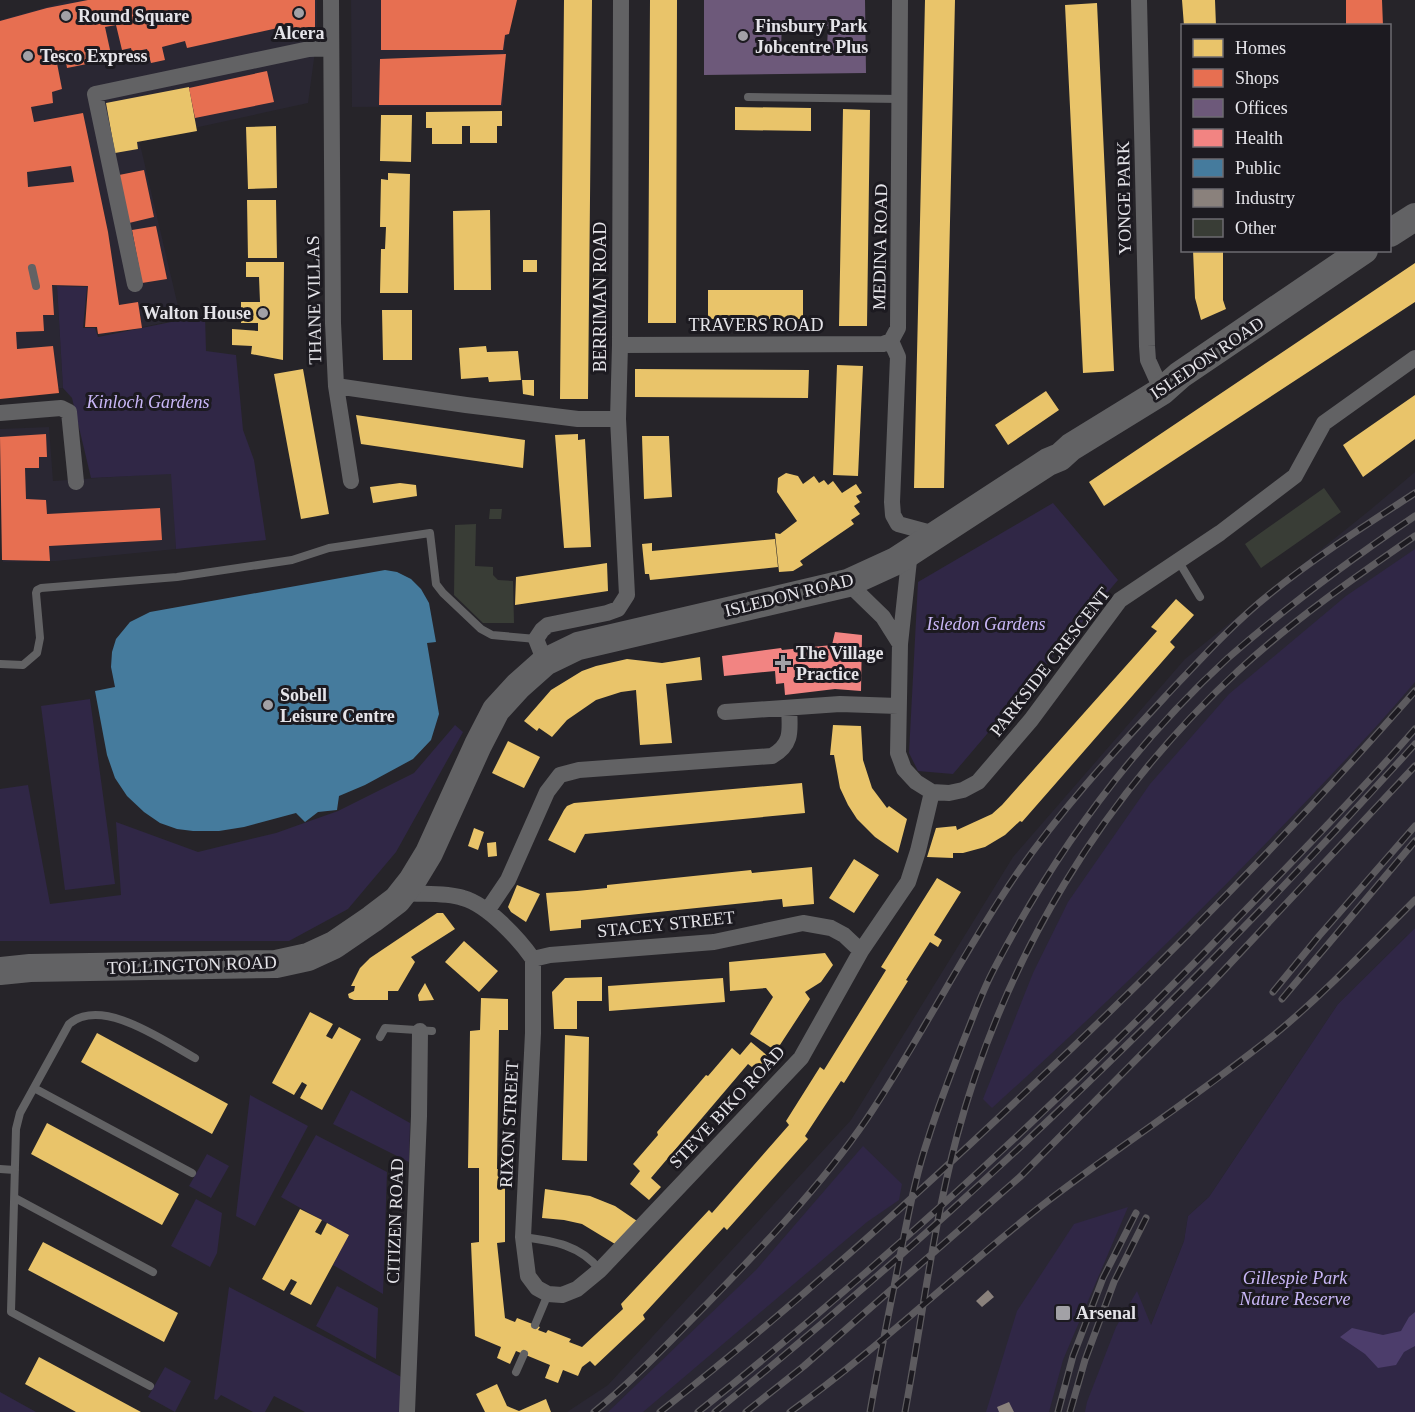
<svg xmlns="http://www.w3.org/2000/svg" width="1415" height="1412" viewBox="0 0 1415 1412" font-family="Georgia,serif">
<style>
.built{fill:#2a2733}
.green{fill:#302746}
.water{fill:#4c3d6b}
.homes{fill:#e9c46a}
.shops{fill:#e76f51;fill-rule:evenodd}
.offices{fill:#6d597a;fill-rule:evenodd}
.health{fill:#f28482}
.public{fill:#457b9d}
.industry{fill:#8a817c}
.building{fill:#393d36}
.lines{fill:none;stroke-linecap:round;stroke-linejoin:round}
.service{stroke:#626264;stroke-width:8}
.minor{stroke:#626264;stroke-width:16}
.trunk{stroke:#626264;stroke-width:28}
.rail-casing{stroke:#5d5b5f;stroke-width:7}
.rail{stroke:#1c1a20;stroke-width:4.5;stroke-dasharray:14;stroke-linecap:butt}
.poi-dot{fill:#a2a1a6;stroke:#1c1a20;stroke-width:2}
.labels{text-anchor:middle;stroke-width:6;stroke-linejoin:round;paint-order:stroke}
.poi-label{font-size:18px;font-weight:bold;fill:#e5e4e9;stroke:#1c1a20;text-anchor:start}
.street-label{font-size:18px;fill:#e5e4e9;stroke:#1c1a20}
.park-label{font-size:18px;font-style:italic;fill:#c9b7f7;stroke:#1c1a20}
</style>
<rect width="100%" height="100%" fill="#262429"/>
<path class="built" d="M71,0H317V37L308,103L139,140L181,319L99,336L87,287L57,286L63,388L0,391V20Z
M351,0H517L505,42L503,106L352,107Z
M49,427L53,481L172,473L176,549L56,561L3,562L0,493V429Z
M1415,472V928L1338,1004L1209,1197L1188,1216L1184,1241L1128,1383L1113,1412H567L608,1385L851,1120L1013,857L1185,659L1370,510Z"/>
<path class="green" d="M57,286L87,287L83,328H95L98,337L205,315L206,351L236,355L243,430L254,460L266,540L176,549L171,474L91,478L72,398L63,388Z
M1053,503L1118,580L953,774L918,771L909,753L918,582Z
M1415,549V682C1377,727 1336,770 1295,813C1198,915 1097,1013 992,1108L983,1099L1033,973L1068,902L1150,784L1229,694L1346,596Z
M90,699L115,884L65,890L41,706Z
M455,725L463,732L396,852L348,909L289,941H0V789L28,785L50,904L121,895L116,822L198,852L276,833L338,811L414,773Z
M1415,928V1412H1085L1087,1402L1116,1327L1137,1291L1151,1325L1184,1241L1188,1216L1209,1197L1338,1004Z
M351,1090L410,1123L409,1162L333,1124Z
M250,1095L308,1126L255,1226L236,1216Z
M316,1135L387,1172L383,1294L333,1265L348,1235L281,1197Z
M863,1146L902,1184L899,1200L867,1222L643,1412H608L756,1270Z
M207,1154L229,1166L211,1198L189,1186Z
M196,1199L222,1213L217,1253L210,1267L171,1246Z
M1128,1207L1063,1360L1049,1412H986L1017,1311L1074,1224Z
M337,1286L378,1308L376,1359L316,1326Z
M229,1287L409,1381L407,1412H305L274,1396L265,1412H253L221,1395L217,1400L214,1399Z
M165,1367L191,1381L175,1412L148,1397Z
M0,1392L36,1412H0Z"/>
<path class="water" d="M1415,1312V1346L1404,1352L1396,1365L1378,1368L1365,1354L1340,1337L1352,1328L1383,1335L1401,1331L1409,1317Z"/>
<path class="homes" d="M564,0H592L588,399H560Z
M650,0H677L676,323H648Z
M925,0H955L944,488H914Z
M1182,0H1215L1216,26H1184Z
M1097,3L1114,371L1083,373L1065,5Z
M189,87L197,131L137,142L138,149L115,153L106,103Z
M735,107L811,108V131L735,130Z
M843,109L870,110L867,326H839Z
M502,111V126H497V143H470V126H462V144H432V128H426V112Z
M381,115H412L411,162L380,161Z
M276,126L277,188L248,189L246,127Z
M388,173L410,174L408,293H380L381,249H385L386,227H380L381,179L388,180Z
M247,200H276L277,258H248Z
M490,210L491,290H454L453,211Z
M1193,250H1223V300L1226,309L1201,320L1195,298Z
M523,260H537V272H523Z
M246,262H284L283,360L251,354L252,346L232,345V329L258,331V323H241V302H260L259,277H246Z
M1415,263V302L1104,506L1089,482Z
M708,290H803V319H708Z
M382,310H412V360H383Z
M486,346L487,352L518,351L521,380L489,382L488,377L461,379L459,348Z
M837,365L863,366L858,476L833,475Z
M303,369L329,514L301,519L274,374Z
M635,369L809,370L808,398L635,397Z
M522,380H534V396L523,394Z
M1046,391L1059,410L1008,445L995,425Z
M1415,395V439L1363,477L1343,445Z
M356,415L525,440L523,468L361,444Z
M578,434V440L585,439L591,547L564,548L555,435Z
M642,436H669L672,497L644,499Z
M786,473L798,476L803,484L814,476L819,483L824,480L828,485L833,481L842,493L856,484L862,493L856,496L860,502L854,506L860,514L851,520L854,524L800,561L803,565L793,571L779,572L775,533L780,534L797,521L777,492L778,478Z
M400,483L416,485L417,496L373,503L370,487Z
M775,539L778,567L650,580L649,574H645L642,544L652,543V551Z
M607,563L608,591L515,605L516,577Z
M1176,599L1194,615L1170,642L1175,647L1022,822L1020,821L1005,835L985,847L963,853H953V858L927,857L936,828L956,826L957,830L992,814L1002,805L1157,631L1151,627Z
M700,657L702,680L666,684L672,743L640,745L636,690L621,692L596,700L567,720L552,737L539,728L537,731L524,721L551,690L582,671L596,666L627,659L662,663Z
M833,725L861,726L863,760L872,788L887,808L889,806L907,819L898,853L875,837L857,819L848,805L840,788L834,755H830Z
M508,741L540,757L524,788L492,773Z
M802,783L805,813L585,834L575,853L548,840L564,810L567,806L574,803Z
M474,828L484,832L478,850L468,846Z
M496,842L497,856L488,857L487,843Z
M854,859L879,875L854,913L829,898Z
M812,867L814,904L783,907L782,899L581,920V928L550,931L546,893L577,891L607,888V885L751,870L752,873Z
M937,878L961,892L934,935L942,940L938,947L930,942L906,980L908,981L844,1083L841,1081L805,1136L808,1139L727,1230L724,1227L643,1315L645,1319L595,1366L590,1361L582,1367L578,1376L563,1370L558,1383L545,1378L550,1365L516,1351L510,1364L497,1358L501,1347L475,1336L471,1243L479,1242V1168H468L470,1031L480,1030L481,998L508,999V1030H499L497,1169H505V1242L497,1243L505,1318L515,1322L517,1318L535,1325L540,1327L538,1330L546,1333L548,1330L571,1339L569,1342L582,1347L623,1309L621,1304L709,1210L712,1213L789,1125L786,1121L820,1067L824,1070L886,970L881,967Z
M517,885L540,894L526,922L511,912L508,907Z
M437,913H443L455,929L411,957L415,962L398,991H388V1000H354L349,998L348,994L354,991L355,986H351L360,968L370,958Z
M464,941L498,971L479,992L445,962Z
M825,953L833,965L821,982L805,992L810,999L776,1051L750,1034L773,997L766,988L730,991L729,962Z
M602,977V1001H577V1029H554L552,992L565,978Z
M723,978L725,1002L609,1011L608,986Z
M425,983L434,1000L419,1001L418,995Z
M310,1012L333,1024L326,1036L332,1039L339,1027L361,1039L322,1110L300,1098L307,1085L302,1082L294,1095L272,1083Z
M97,1033L228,1104L212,1134L81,1062Z
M565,1035L589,1037L587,1161L562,1160Z
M751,1042L769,1057L757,1071L748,1064L651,1178L661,1187L649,1200L630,1184L640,1171L633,1164L658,1135L657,1132L706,1075L708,1076L732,1048L740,1055Z
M47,1123L179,1194L162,1225L31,1154Z
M545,1189L590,1196L615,1206L637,1221L615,1244L582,1224L564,1220L542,1218Z
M300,1209L322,1220L315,1232L321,1235L327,1223L349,1235L311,1305L290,1294L297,1282L291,1279L284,1291L262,1279Z
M43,1242L178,1313L164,1342L28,1270Z
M39,1357L141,1412H76L25,1384Z
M497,1384L507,1406L519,1411L546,1399L551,1412H485L476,1394Z"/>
<path class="shops" d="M88,0H315V35L291,40L287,26L187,48L185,41L162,47L165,60L151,63L147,49L132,52L131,48L122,50L116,25L105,27L112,59L67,68L64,51L55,53L62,89L52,92L53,103L31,107L34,122L83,113L108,232L119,305L138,302L142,328L98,334L97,327H85L88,286L52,285L54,315H43L44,331L16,332L17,349L53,346L59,393L0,399V21L47,8ZM71,166L74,182L28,187L27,172Z
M381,0H517L509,34L505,35L503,50H381Z
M1346,0H1382L1383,26H1346Z
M506,54L501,105H379L380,59Z
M267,71L274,102L195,118L189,88Z
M144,170L154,217L129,223L119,175Z
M156,226L167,279L142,283L132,230Z
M46,434L47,457H39V468H25L26,499L46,500L47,514L160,508L162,540L49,546L50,561L2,560L0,437Z"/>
<path class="offices" d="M704,0H865L866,73L704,75ZM782,24L828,26L827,48L781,47Z"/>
<path class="health" d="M835,632L862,635L861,691L835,689L785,695L784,683L776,684L775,671L724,676L722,656L781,648L782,650L832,645Z"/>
<path class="public" d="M385,570L397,572L411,579L421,589L429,603L436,642L427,643L439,714L431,740L413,759L365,785L339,796L337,810L318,812L305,822L296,813L244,827L219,831H193L177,829L160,823L144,812L127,796L115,778L107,755L95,691L115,687L111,667L112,652L116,639L130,622L150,612Z"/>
<path class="industry" d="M988,1290L994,1297L982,1307L976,1301Z
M1009,1402L1014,1412H999L997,1407Z"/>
<path class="building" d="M1324,488L1341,512L1261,568L1245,544Z
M490,509H502L501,519H489Z
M476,524L475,566L493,567V575L498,580L513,581L514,623H483L454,595L455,525Z"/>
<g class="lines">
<path class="service" d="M748,97L901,99
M32,268L36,286
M1179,562L1200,597
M0,664L23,665L37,653L40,638L36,593L37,590L41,588L177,577L292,560L329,548L430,533L436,584L443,593L481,629L492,635L536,639
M380,1037L385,1028L432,1031
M34,1088L192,1173
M0,1169L15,1170
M15,1198L153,1272
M523,1237C554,1241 580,1245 600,1270
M535,1325L548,1294
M516,1372L524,1354
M150,1386L11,1312L16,1129L20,1113L69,1024C102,996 164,1041 195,1058"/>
<path class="minor" d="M331,0L333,323L336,386L351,481
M1139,0L1147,346L1148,360L1162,391
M135,284L95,94L309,49L331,48
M891,341L898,328L900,0
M891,341L898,357L892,502L893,515L898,524L935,534
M620,345L883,344L891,341
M336,386L466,405L578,419H618
M0,413L61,408L69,412L76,482
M910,551L900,644L898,753L904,769L916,782L932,792L949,793L963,790L978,782L1031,720L1120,600L1220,533L1295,476L1324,423L1415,358
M848,583L883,617L900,644
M545,662L536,639L542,630L548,625L607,613L618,609L627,595L618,419L620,345L621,0
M725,712L840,704L898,706
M402,893C422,895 444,892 463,898C488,905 519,939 533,959L550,955L714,942L803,923L831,928L844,935L861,951
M487,911L508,880L547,792L560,775L579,770L772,756C793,744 790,730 789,708
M533,959V1033L523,1237L528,1276L537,1288L548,1294L562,1295L577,1289L600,1270L801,1058L861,951L908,882L918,851L932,792
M407,1412L419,1116L420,1031"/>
<path class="trunk" d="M1390,233L1415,217
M0,971L30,968L276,964L308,957L334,945L372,919L397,900L412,881L429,853L478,745L496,710L518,686L545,662L578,646L848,583L896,561L1048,462L1060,457L1071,447L1162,391L1180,375L1364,250"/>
<defs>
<path id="rail" d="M1273,992L1319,936L1415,826
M1282,999L1415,841
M594,1412C634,1380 670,1341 707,1304C763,1246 820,1187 866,1120C920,1040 962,954 1016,875C1060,811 1112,754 1164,698C1199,661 1232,624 1271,593C1317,556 1366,525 1415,493
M660,1412C790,1310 912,1200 1031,1087C1165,961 1294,829 1415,691
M698,1412C898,1253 1086,1078 1262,893C1314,839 1366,786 1415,729
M715,1412C967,1209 1199,984 1415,744
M746,1412L804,1366L1021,1176L1211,984L1415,766
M790,1412C878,1349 955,1274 1040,1207C1116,1148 1198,1096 1274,1035C1324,994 1369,946 1415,900
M870,1412C879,1360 890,1308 900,1256C908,1217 915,1177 928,1139C938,1106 951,1074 963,1042C973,1018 981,994 993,971C1053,855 1131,747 1228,658C1287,606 1350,560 1415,516
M905,1412C922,1320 933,1226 957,1136C1005,957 1102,797 1238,671C1293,620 1354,578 1415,536
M1058,1412L1073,1356L1103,1278L1136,1213
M1070,1412L1085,1360L1114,1282L1146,1218"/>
</defs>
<use href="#rail" class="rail-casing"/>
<use href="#rail" class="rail"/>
</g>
<g class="poi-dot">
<circle cx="299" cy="13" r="6"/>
<circle cx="66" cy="16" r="6"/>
<circle cx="743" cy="36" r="6"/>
<circle cx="28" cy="56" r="6"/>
<circle cx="263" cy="313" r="6"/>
<path d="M780 654h6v6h6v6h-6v6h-6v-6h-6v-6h6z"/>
<circle cx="268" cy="705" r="6"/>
<rect x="1055" y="1305" width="16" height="16" rx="3"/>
</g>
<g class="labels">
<g class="poi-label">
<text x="78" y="22">Round Square</text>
<text x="755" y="32">Finsbury Park<tspan x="755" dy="21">Jobcentre Plus</tspan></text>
<text x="299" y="39" text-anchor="middle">Alcera</text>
<text x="40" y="62">Tesco Express</text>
<text x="251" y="319" text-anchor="end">Walton House</text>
<text x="796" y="659">The Village<tspan x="796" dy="21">Practice</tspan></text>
<text x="280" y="701">Sobell<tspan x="280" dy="21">Leisure Centre</tspan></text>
<text x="1076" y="1319">Arsenal</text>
</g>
<g class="street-label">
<text transform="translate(1124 198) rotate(-91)" y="6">YONGE PARK</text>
<text transform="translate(880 247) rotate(-89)" y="6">MEDINA ROAD</text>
<text transform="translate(600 297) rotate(-90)" y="6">BERRIMAN ROAD</text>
<text transform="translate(314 300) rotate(-91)" y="6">THANE VILLAS</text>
<text x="756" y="331">TRAVERS ROAD</text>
<text transform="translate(1207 358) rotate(-34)" y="6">ISLEDON ROAD</text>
<text transform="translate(789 595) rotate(-14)" y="6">ISLEDON ROAD</text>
<text transform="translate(1050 662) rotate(-52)" y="6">PARKSIDE CRESCENT</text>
<text transform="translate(666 924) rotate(-6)" y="6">STACEY STREET</text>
<text transform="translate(192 965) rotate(-2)" y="6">TOLLINGTON ROAD</text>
<text transform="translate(727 1107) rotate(-47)" y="6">STEVE BIKO ROAD</text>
<text transform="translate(509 1124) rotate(-87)" y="6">RIXON STREET</text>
<text transform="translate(395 1221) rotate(-88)" y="6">CITIZEN ROAD</text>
</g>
<g class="park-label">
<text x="148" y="408">Kinloch Gardens</text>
<text x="986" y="630">Isledon Gardens</text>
<text x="1295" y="1284">Gillespie Park<tspan x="1295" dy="21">Nature Reserve</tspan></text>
</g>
</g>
<rect x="1181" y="24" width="210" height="228" fill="#1c1a20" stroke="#6c6b70" stroke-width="1.5"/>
<rect x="1193" y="39" width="30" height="18" fill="#e9c46a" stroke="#6c6b70" stroke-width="1.5"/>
<text x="1235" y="54" font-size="18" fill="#e5e4e9">Homes</text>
<rect x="1193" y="69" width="30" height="18" fill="#e76f51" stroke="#6c6b70" stroke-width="1.5"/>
<text x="1235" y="84" font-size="18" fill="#e5e4e9">Shops</text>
<rect x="1193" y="99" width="30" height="18" fill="#6d597a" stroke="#6c6b70" stroke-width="1.5"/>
<text x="1235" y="114" font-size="18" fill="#e5e4e9">Offices</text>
<rect x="1193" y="129" width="30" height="18" fill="#f28482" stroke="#6c6b70" stroke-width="1.5"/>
<text x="1235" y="144" font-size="18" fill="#e5e4e9">Health</text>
<rect x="1193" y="159" width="30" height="18" fill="#457b9d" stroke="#6c6b70" stroke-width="1.5"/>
<text x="1235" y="174" font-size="18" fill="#e5e4e9">Public</text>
<rect x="1193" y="189" width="30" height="18" fill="#8a817c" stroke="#6c6b70" stroke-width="1.5"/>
<text x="1235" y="204" font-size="18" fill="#e5e4e9">Industry</text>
<rect x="1193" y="219" width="30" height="18" fill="#393d36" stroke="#6c6b70" stroke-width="1.5"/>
<text x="1235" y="234" font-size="18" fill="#e5e4e9">Other</text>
</svg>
